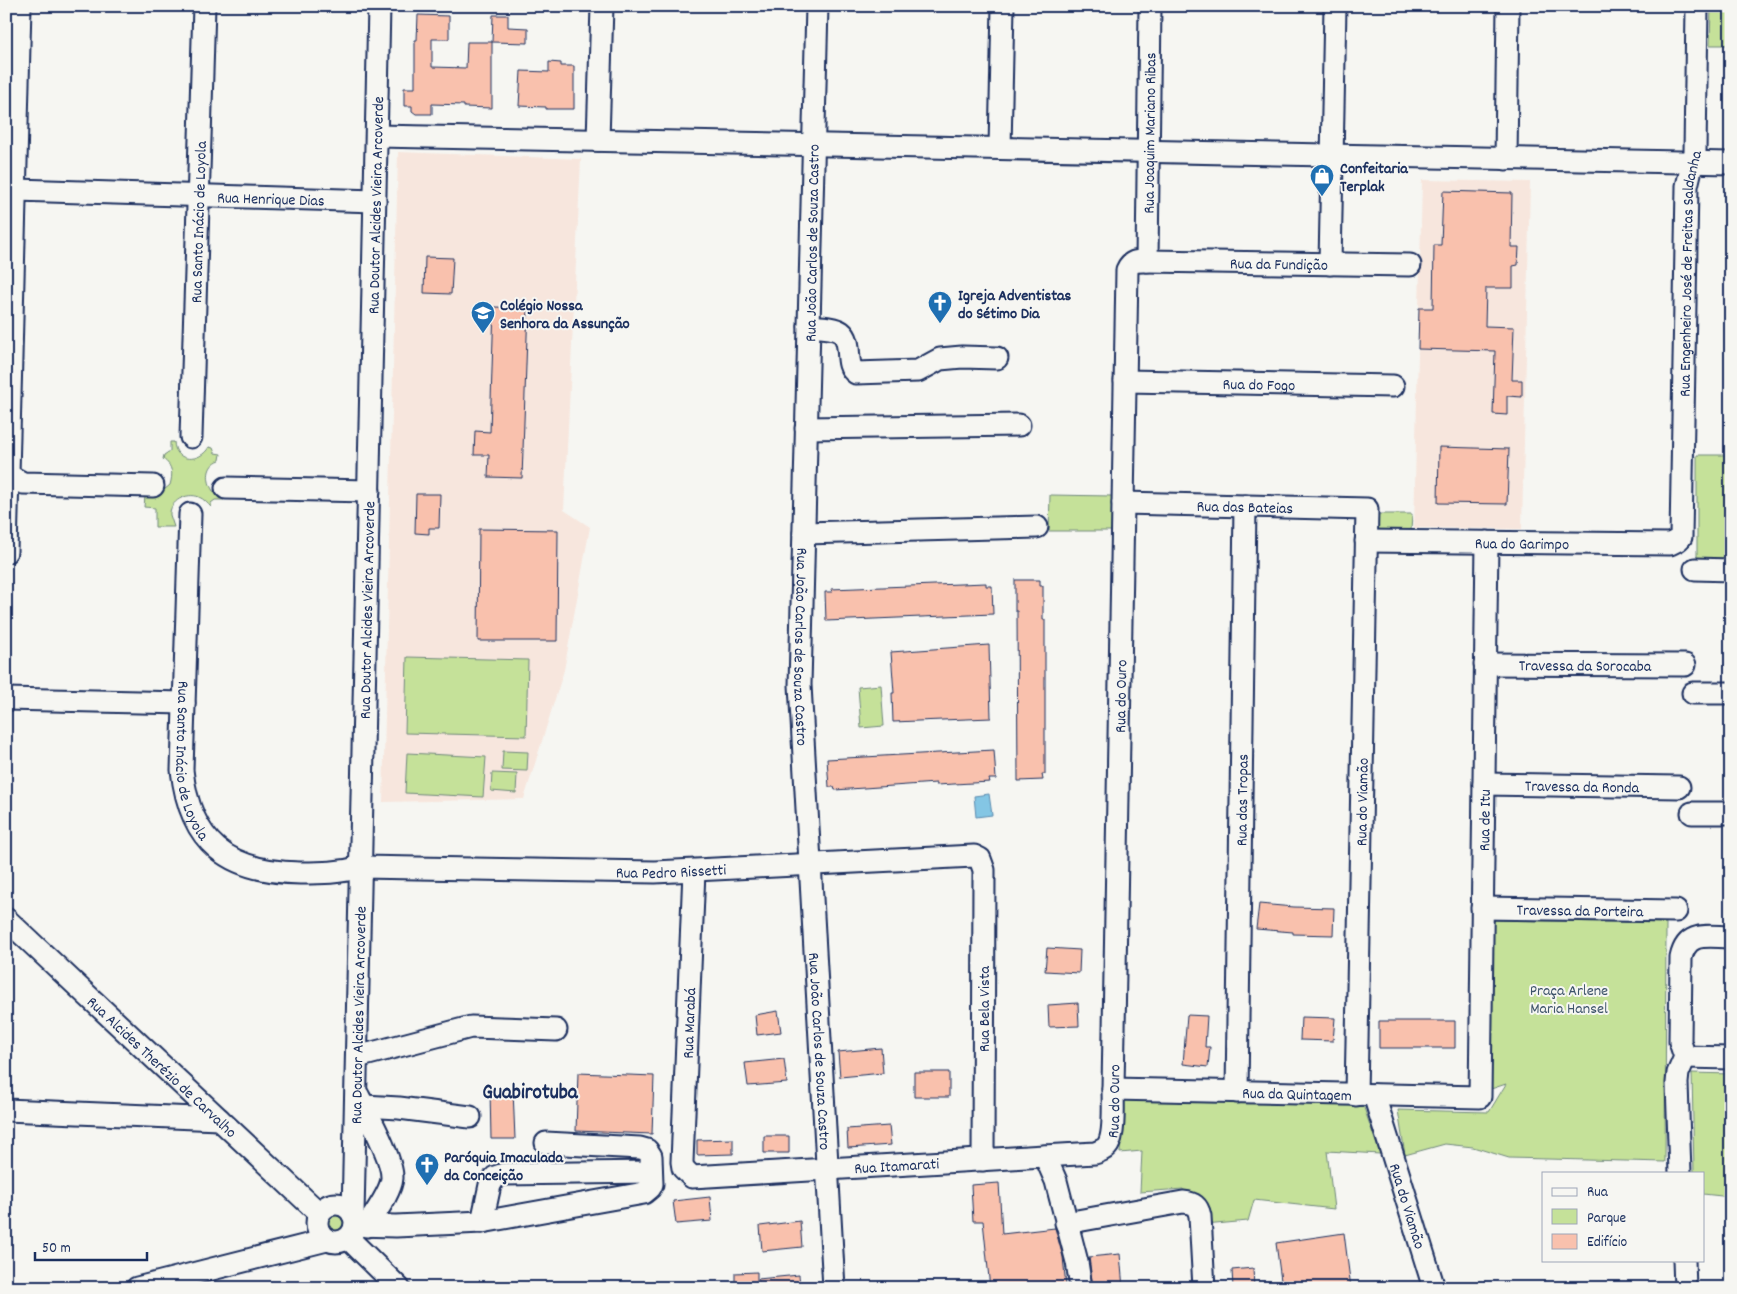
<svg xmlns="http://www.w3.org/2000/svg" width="1737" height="1294" viewBox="0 0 1737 1294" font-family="Dekko,sans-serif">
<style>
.built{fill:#f7e6dd}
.green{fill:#c5e199;stroke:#70887c}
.water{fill:#84c6e4;stroke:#5a8aae}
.building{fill:#f9c1ad;stroke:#1b2f5e}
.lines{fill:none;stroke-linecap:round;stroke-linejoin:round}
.minor-casing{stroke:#1b2f5e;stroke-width:25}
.minor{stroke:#f6f6f2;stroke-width:21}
.labels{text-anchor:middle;stroke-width:4;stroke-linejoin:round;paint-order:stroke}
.street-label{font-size:16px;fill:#1b2f5e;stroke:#f6f6f2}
.poi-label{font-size:16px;font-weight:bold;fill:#1b2f5e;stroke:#f6f6f2;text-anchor:start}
.park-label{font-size:16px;fill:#3d536a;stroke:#f6f6f2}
.district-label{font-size:21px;font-weight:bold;fill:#1b2f5e;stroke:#f6f6f2}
</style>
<rect width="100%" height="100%" fill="#f6f6f2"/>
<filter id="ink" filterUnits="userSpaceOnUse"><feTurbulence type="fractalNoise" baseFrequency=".02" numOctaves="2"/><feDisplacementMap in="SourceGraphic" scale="10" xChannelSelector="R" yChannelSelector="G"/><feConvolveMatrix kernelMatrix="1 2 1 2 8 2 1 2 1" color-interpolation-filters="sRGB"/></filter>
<g filter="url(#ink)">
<path class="built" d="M398,152L581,159L564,510L590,527L564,670L524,799L383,802Z
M1422,180L1530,182L1522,529L1414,528Z"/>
<path class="green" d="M1711,6H1731V45H1710Z
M170,442H174C175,463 200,463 209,447L213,448L215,453L221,454L220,460C206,465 206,480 213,491L224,495V500H215L211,503V507C208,504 204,499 199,497C187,492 169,501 170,515C171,519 173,523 174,527H155V508L144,507L145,496L158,495L170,485C173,474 173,466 163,459L164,455L170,451Z
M1697,455H1731V558H1697Z
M1050,495L1112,496V531H1049Z
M1375,514H1412L1411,531L1375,530Z
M407,657L528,660L526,736L405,733Z
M881,685L884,726L861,728L858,687Z
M503,751L528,752L527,771L502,770Z
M407,753L486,757L483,797L405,793Z
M492,773L517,774L516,793L491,791Z
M1491,920L1666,923L1665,1162L1509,1158L1473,1147L1445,1144L1405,1155L1398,1110L1489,1112L1506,1084L1491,1089Z
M1692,1073L1731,1074V1197L1703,1194V1173H1694Z
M1124,1099L1363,1105L1380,1154L1327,1151L1334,1209L1254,1200L1248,1221L1205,1225L1184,1198L1183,1189L1140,1192L1142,1151L1120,1153Z
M326 1223a9 9 0 1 1 18 0a9 9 0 1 1-18 0Z"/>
<path class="water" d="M989,794L992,815L976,817L974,796Z"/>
<path class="building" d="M418,15L449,16V39H432V67L466,68L467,42H492V108L464,107V105L432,104V114H416L412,111V106H404V88H415V40H417Z
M493,15H508V27L528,28V43L492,42Z
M549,62L561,63V66H574V109H546V107L519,106L521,71L549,72Z
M1443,191L1512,193L1511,247H1519L1518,265L1513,266V288H1486L1485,326L1514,327L1512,380H1522V397L1507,396V415L1493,414L1495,351L1418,349L1419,308H1433L1434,245H1441Z
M425,257L453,258L451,294L424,293Z
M494,307L528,308L522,478L488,477L489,455H474L475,431L490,432Z
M1439,447L1509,449L1507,504L1438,503Z
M416,494H440L439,528H429V534L415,533Z
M479,529L558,530L557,641H478Z
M1015,580H1040V586H1043V620H1045V774H1042L1043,780L1018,781L1017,611H1015Z
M986,583V586H992L993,614L826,621L825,592H832L831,589Z
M989,645L991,718L893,722L892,693H894L891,652Z
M994,750L996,779H989L990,782L936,785V783L835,790L834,787H829L827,759Z
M1259,904L1294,907L1334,908L1333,935L1293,934V932L1256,929Z
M1047,948L1080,950L1079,973L1045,971Z
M1078,1003L1079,1026L1049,1027L1048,1005Z
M778,1011L781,1032L757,1035L755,1015Z
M1187,1015L1207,1016L1205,1047H1210L1208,1067L1183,1064Z
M1301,1017L1335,1018L1333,1041L1300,1040Z
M1379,1021H1455V1048H1379Z
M881,1048L883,1073L840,1077L838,1052Z
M784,1059L787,1083L748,1086L745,1063Z
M914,1072H949V1097H914Z
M578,1073L654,1076L652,1134L576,1131Z
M490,1090H513L515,1139H491Z
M889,1126L891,1145L848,1148L847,1129Z
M764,1136H789V1153H764Z
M733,1139V1154L697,1155V1140Z
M999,1183L1002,1234L1055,1228L1063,1257L1066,1286L990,1288L983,1221H973L971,1185Z
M710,1197L712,1221L676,1224L673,1201Z
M800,1221L802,1247L762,1251L760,1226Z
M1344,1233L1351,1288H1282L1276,1243Z
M1120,1254L1123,1288H1093L1089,1257Z
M1253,1268L1254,1288H1233L1232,1270Z
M757,1272V1288H735V1273Z
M799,1275L800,1288H758V1279Z"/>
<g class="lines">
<defs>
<g id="minor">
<path id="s1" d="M817,6L800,685L834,1288"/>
<path d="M377,136L1731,163"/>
<path d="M598,140L602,6"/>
<path d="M1000,148L1003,6"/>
<path d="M1506,159L1508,6"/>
<path id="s2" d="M16,190L375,201"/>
<path id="s3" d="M1147,261L1150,6"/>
<path d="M1330,264L1335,6"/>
<path d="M809,326C818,327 834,327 841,332C854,342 843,365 856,373L918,371L940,359L962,357L997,358"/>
<path id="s4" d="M1125,381L1393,386"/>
<path d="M806,428L1019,425"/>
<path id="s5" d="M191,437L204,6"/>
<path d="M6,474L23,483L153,486"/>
<path d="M226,488L369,491"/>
<path id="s6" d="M1123,503L1367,509L1356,1095"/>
<path id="s7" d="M190,514L182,770C190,843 228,872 300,873C321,873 340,873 361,867L655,872L974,856L980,859L984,870L983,1160"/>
<path d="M804,533L1037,527"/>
<path id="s8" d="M1366,541L1670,544L1678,540L1681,537L1687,186L1695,152L1697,6"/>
<path d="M6,552L20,6"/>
<path d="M1695,569L1731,570"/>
<path id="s9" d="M1485,664L1685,665"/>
<path d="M1693,693H1731"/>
<path d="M6,699L184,703"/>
<path id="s10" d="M1484,784L1679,787"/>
<path d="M1692,813H1731"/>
<path id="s11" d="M694,871L682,1162L683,1168L692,1177L1095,1153C1100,1151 1105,1150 1108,1145C1115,1134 1113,1103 1113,1089L1127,270C1131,260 1138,261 1147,261L1410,265"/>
<path id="s12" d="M1482,908L1676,911"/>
<path id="s13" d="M6,919L319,1213"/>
<path d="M357,1057L471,1027L556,1030"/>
<path d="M1685,1057L1731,1058"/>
<path id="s14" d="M1113,1089L1480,1097L1487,542"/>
<path id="s15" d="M1237,1092L1245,506"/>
<path d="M358,1095C367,1112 393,1160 392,1178C391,1192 375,1213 367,1226"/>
<path id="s16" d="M1374,1095L1434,1288"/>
<path d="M364,1106L399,1108L470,1117"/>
<path d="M6,1110L219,1119"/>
<path d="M1045,1156L1056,1181L1077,1262L1081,1288"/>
<path d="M1680,1173L1677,1083L1678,1073L1685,1057L1680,1042L1681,958C1687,930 1708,937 1731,937"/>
<circle cx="336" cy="1223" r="19"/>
<path id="s17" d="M353,1215L379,6"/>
<path d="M482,1222L490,1185L495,1177L504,1174L651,1172"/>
<path d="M1066,1223L1183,1202C1194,1203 1198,1206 1200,1216L1204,1288"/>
<path d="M355,1225L396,1226L482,1222L644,1193L650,1188L652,1184L651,1156L647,1150L640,1148L546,1143"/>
<path d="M348,1238L399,1288"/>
<path d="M1684,1260L1685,1288"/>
<path d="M137,1288L327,1240"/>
</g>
</defs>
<use href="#minor" class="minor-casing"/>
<use href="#minor" class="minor"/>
</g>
</g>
<defs>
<symbol id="shop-pin" viewBox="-11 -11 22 30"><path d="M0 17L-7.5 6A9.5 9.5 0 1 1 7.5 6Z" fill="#1f6fb2" stroke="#f6f6f2"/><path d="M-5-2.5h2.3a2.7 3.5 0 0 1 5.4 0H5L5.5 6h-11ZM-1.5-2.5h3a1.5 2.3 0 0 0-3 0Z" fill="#fff"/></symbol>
<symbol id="church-pin" viewBox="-11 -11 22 30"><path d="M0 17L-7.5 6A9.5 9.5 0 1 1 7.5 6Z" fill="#1f6fb2" stroke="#f6f6f2"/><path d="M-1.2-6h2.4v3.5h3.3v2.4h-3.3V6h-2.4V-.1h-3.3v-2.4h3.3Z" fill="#fff"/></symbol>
<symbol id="school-pin" viewBox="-11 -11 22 30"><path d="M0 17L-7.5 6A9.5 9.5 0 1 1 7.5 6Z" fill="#1f6fb2" stroke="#f6f6f2"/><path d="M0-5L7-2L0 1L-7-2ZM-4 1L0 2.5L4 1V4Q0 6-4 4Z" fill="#fff"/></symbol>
</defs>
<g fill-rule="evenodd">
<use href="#shop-pin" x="1308" y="162" width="28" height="38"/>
<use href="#church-pin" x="926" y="289" width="28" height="38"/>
<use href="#school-pin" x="469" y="299" width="28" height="38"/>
<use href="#church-pin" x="413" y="1151" width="28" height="38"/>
</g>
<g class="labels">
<g class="street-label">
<text dy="6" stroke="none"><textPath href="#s3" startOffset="128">Rua Joaquim Mariano Ribas</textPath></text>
<text dy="6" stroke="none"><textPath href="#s2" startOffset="255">Rua Henrique Dias</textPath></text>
<text dy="6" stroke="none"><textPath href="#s17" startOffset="1010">Rua Doutor Alcides Vieira Arcoverde</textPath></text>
<text dy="6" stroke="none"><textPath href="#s5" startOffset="215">Rua Santo Inácio de Loyola</textPath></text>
<text transform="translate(811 243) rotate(-89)" y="6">Rua João Carlos de Souza Castro</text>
<text dy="6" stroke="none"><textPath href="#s11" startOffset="1761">Rua da Fundição</textPath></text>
<text dy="6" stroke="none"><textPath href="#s8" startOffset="581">Rua Engenheiro José de Freitas Saldanha</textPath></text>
<text dy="6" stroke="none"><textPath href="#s4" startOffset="134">Rua do Fogo</textPath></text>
<text dy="6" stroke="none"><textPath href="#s6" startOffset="122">Rua das Bateias</textPath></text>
<text dy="6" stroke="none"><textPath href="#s8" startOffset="156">Rua do Garimpo</textPath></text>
<text dy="6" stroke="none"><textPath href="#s17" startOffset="605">Rua Doutor Alcides Vieira Arcoverde</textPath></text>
<text dy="6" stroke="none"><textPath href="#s1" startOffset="641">Rua João Carlos de Souza Castro</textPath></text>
<text dy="6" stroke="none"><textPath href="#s9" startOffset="100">Travessa da Sorocaba</textPath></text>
<text dy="6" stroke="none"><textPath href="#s11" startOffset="1179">Rua do Ouro</textPath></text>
<text dy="6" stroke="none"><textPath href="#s7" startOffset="248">Rua Santo Inácio de Loyola</textPath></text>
<text dy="6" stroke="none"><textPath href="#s10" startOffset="98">Travessa da Ronda</textPath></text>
<text dy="6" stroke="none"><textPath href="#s15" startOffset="292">Rua das Tropas</textPath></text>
<text transform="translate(1361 802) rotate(-89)" y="6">Rua do Viamão</text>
<text dy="6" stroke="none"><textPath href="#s14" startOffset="644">Rua de Itu</textPath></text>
<text dy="6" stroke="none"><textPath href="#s7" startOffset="804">Rua Pedro Rissetti</textPath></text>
<text dy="6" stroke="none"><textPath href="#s12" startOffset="98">Travessa da Porteira</textPath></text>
<text transform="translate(983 1009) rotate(-90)" y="6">Rua Bela Vista</text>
<text dy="6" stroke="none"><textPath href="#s17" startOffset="200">Rua Doutor Alcides Vieira Arcoverde</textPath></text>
<text transform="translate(688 1023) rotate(-88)" y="6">Rua Marabá</text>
<text dy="6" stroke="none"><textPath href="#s1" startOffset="1046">Rua João Carlos de Souza Castro</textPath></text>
<text dy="6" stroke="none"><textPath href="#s13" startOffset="215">Rua Alcides Therézio de Carvalho</textPath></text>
<text dy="6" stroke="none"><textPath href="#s14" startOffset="184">Rua da Quintagem</textPath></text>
<text dy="6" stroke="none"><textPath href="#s11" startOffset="774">Rua do Ouro</textPath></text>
<text dy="6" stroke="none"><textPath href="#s11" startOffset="515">Rua Itamarati</textPath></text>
<text dy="6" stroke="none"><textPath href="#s16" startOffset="116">Rua do Viamão</textPath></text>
</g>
<g class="poi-label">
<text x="1340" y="173">Confeitaria<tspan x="1340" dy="18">Terplak</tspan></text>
<text x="958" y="300">Igreja Adventistas<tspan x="958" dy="18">do Sétimo Dia</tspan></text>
<text x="500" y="310">Colégio Nossa<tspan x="500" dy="18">Senhora da Assunção</tspan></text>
<text x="444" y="1162">Paróquia Imaculada<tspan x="444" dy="18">da Conceição</tspan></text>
</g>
<g class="park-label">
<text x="1569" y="995">Praça Arlene<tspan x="1569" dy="18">Maria Hansel</tspan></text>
</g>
<g class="district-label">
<text x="530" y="1098">Guabirotuba</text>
</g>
</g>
<rect width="1737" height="1294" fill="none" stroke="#f6f6f2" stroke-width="25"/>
<rect x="12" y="12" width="1712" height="1269" fill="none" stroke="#1b2f5e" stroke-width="2" filter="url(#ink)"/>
<rect x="1542" y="1172" width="162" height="90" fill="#f6f6f2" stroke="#9ea6b7"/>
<rect x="1552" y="1188" width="25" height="8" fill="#f6f6f2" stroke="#9ea6b7"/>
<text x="1587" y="1196" font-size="15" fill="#1b2f5e">Rua</text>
<rect x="1552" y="1209" width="25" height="15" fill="#c5e199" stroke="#9ea6b7"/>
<text x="1587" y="1222" font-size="15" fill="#1b2f5e">Parque</text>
<rect x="1552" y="1234" width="25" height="15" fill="#f9c1ad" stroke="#9ea6b7"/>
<text x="1587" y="1246" font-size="15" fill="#1b2f5e">Edifício</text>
<path d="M35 1252v8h112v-8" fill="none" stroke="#1b2f5e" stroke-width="2.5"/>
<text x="42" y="1252" font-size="15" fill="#1b2f5e" stroke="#f6f6f2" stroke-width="4" paint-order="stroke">50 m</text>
</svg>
